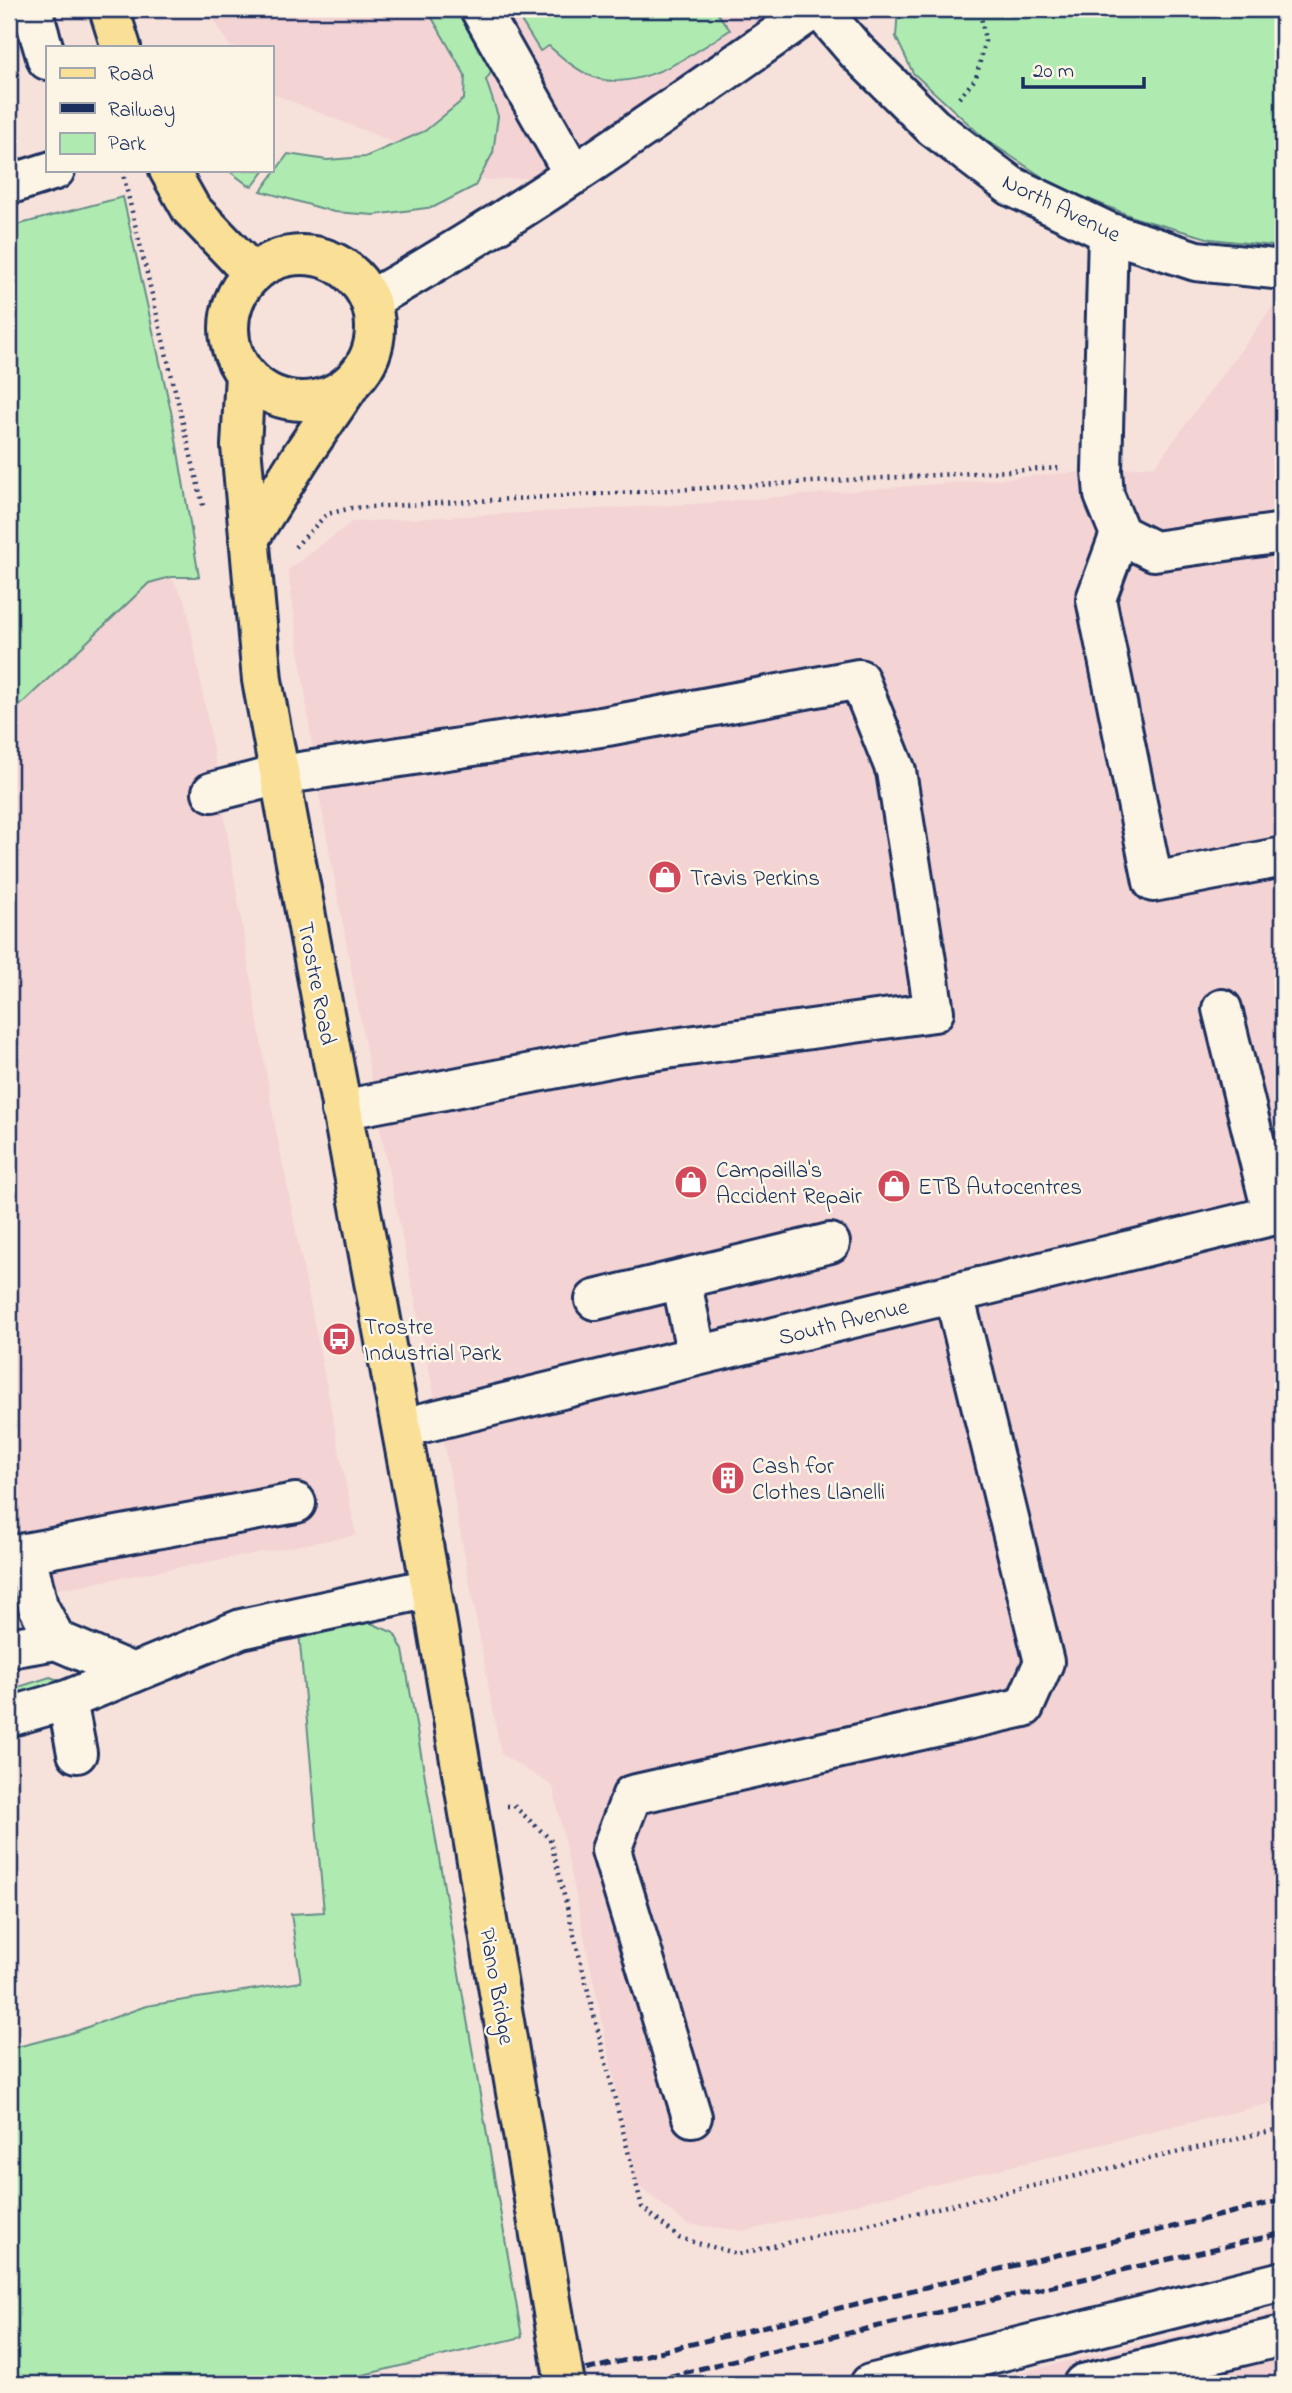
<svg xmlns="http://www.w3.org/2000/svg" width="1292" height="2393" viewBox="0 0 1292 2393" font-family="'Indie Flower',sans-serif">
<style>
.built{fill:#f3d3d4}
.green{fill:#afebb1;stroke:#658d88;stroke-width:2}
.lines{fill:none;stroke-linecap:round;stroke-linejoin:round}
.minor-casing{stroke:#1b2f5e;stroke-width:44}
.major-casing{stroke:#1b2f5e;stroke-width:44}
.path{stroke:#1b2f5e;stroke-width:4.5;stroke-dasharray:2 5;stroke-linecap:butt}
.minor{stroke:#fcf5e5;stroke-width:38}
.major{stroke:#fadf96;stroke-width:38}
.rail{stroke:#1b2f5e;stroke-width:5;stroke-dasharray:10 5;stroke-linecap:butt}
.major-bridge-casing{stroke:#1b2f5e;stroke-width:44;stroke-linecap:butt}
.major-bridge{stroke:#fadf96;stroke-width:38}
.labels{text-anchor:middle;stroke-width:5;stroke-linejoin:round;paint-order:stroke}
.street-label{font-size:23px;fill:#1b2f5e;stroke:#fcf5e5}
.poi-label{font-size:23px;fill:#1b2f5e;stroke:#fcf5e5;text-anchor:start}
</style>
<rect width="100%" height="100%" fill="#f7e1db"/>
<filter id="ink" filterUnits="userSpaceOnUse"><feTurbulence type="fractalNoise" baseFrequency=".0143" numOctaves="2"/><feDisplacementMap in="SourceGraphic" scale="14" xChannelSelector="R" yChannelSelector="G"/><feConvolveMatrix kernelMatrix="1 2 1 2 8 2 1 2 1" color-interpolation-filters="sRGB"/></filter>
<g filter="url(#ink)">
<path class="built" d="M208,9H814L574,175L487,180L271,93V47H230Z
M1283,293V2100L745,2231L687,2224L636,2184L553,1786L501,1754L445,1448L383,1143L318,788L288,570L352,522L694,504L1155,466Z
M171,577L186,603L217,771L273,1115L356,1535L9,1598V716L149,582Z
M1283,2310V2384H971L1239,2321Z"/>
<path class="green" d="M427,9H451L470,29L492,71L486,80L498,116L493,153L475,186L434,207L374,215L334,212L261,191L288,154L327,160L365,157L425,131L464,99L465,75Z
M518,9H714L730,30C696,53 642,90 599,79C579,73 564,59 549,46L540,51L515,11Z
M898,9H1283V247L1211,239L1136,218L1056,186L985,139L913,73L896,37Z
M228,170H265L253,186L248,185Z
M123,197L172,416L199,577H171L149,583L9,716V227Z
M366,1621L394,1633L403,1650L522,2337L325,2384H9V2049L68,2034L146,2006L301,1982L291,1914L324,1912L299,1632Z
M50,1677L68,1684L9,1702V1690Z"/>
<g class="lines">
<defs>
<path id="minor" d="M32,9L47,60
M480,9L574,175
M820,9L856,51L933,127L1011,186L1108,232L1196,261L1283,270
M11,184L55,170
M1108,232L1102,471L1104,495L1120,534L1096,599L1153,882L1283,857
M370,300C524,213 669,111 814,9
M1120,534L1154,551L1283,533
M212,792L280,775L607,726L859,679L896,771L934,1012L630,1054L341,1110
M1222,1009L1273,1216
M681,1279L697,1356
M595,1300L830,1243
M402,1428L1283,1213
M26,1553L38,1606L56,1640
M9,1556L296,1503
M9,1648L56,1640L133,1673
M67,1700L77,1753
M9,1717L67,1700L241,1629L431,1588
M692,2117L611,1850L632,1795L1024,1707L1044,1662L954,1294
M870,2384L1283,2281
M1083,2384L1283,2336"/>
<path id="major" d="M109,9L121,47
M169,170L191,209L252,273
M229 328a73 73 0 1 1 146 0a73 73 0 1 1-146 0Z
M245,374L241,446L262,680L431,1588L554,2318
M249,539L302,455L351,383"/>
</defs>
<use href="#minor" class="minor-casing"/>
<use href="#major" class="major-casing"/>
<path class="path" d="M959,98L976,78L985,41L980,9
M122,170L204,510
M295,547L327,514L352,508L1061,468
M507,1806H514L550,1839L642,2207L679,2238L739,2254L1283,2128"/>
<use href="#minor" class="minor"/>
<use href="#major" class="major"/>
<path class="rail" d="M528,2384L1283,2200
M640,2384L762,2353L1283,2233"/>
<defs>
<path id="major-bridge" d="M554,2318L565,2384"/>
</defs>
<use href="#major-bridge" class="major-bridge-casing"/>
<use href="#major-bridge" class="major-bridge"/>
</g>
</g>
<defs>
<symbol id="shop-disc" viewBox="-11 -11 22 22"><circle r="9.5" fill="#d1495b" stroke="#fcf5e5"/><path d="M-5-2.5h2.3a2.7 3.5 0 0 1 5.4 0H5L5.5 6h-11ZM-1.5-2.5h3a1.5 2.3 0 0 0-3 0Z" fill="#fff"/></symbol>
<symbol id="bus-disc" viewBox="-11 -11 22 22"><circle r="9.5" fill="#d1495b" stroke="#fcf5e5"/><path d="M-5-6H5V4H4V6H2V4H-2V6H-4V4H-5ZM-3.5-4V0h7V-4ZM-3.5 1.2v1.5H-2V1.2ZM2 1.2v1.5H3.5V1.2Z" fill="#fff"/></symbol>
<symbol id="building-disc" viewBox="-11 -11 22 22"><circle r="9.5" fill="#d1495b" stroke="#fcf5e5"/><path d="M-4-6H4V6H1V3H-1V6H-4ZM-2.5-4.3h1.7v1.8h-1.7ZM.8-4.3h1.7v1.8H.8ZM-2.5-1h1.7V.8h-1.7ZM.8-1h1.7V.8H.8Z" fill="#fff"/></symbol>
</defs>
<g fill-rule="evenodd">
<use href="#shop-disc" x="646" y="858" width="38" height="38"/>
<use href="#shop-disc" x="672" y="1163" width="38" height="38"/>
<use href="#shop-disc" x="875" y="1167" width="38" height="38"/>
<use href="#bus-disc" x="320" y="1320" width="38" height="38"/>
<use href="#building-disc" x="709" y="1459" width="38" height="38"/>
</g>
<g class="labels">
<g class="street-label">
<text transform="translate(1062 207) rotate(26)" y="8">North Avenue</text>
<text transform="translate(318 983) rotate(79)" y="8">Trostre Road</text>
<text transform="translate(843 1321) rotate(-14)" y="8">South Avenue</text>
<text transform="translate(498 1986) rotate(80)" y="8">Piano Bridge</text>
</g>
<g class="poi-label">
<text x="690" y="885">Travis Perkins</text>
<text x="716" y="1177">Campailla's<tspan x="716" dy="26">Accident Repair</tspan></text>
<text x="918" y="1194">ETB Autocentres</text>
<text x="364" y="1334">Trostre<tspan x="364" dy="26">Industrial Park</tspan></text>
<text x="752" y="1473">Cash for<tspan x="752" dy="26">Clothes Llanelli</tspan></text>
</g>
</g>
<rect width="1292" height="2393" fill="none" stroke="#fcf5e5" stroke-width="35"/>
<rect x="18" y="18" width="1257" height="2358" fill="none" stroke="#1b2f5e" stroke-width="2.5" filter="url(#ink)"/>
<rect x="46" y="46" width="228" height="126" fill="#fcf5e5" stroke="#a2a6af" stroke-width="2"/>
<rect x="60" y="68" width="35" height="10" fill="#fadf96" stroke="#a2a6af" stroke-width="2"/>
<text x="108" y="80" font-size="21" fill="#1b2f5e">Road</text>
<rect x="60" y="103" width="35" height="10" fill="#1b2f5e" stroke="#a2a6af" stroke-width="2"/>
<text x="108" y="116" font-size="21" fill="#1b2f5e">Railway</text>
<rect x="60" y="133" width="35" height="21" fill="#afebb1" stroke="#a2a6af" stroke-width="2"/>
<text x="108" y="150" font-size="21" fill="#1b2f5e">Park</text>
<path d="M1023 77v10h121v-10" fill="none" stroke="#1b2f5e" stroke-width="3.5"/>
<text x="1033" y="77" font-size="21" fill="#1b2f5e" stroke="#fcf5e5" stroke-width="5" paint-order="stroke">20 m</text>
</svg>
